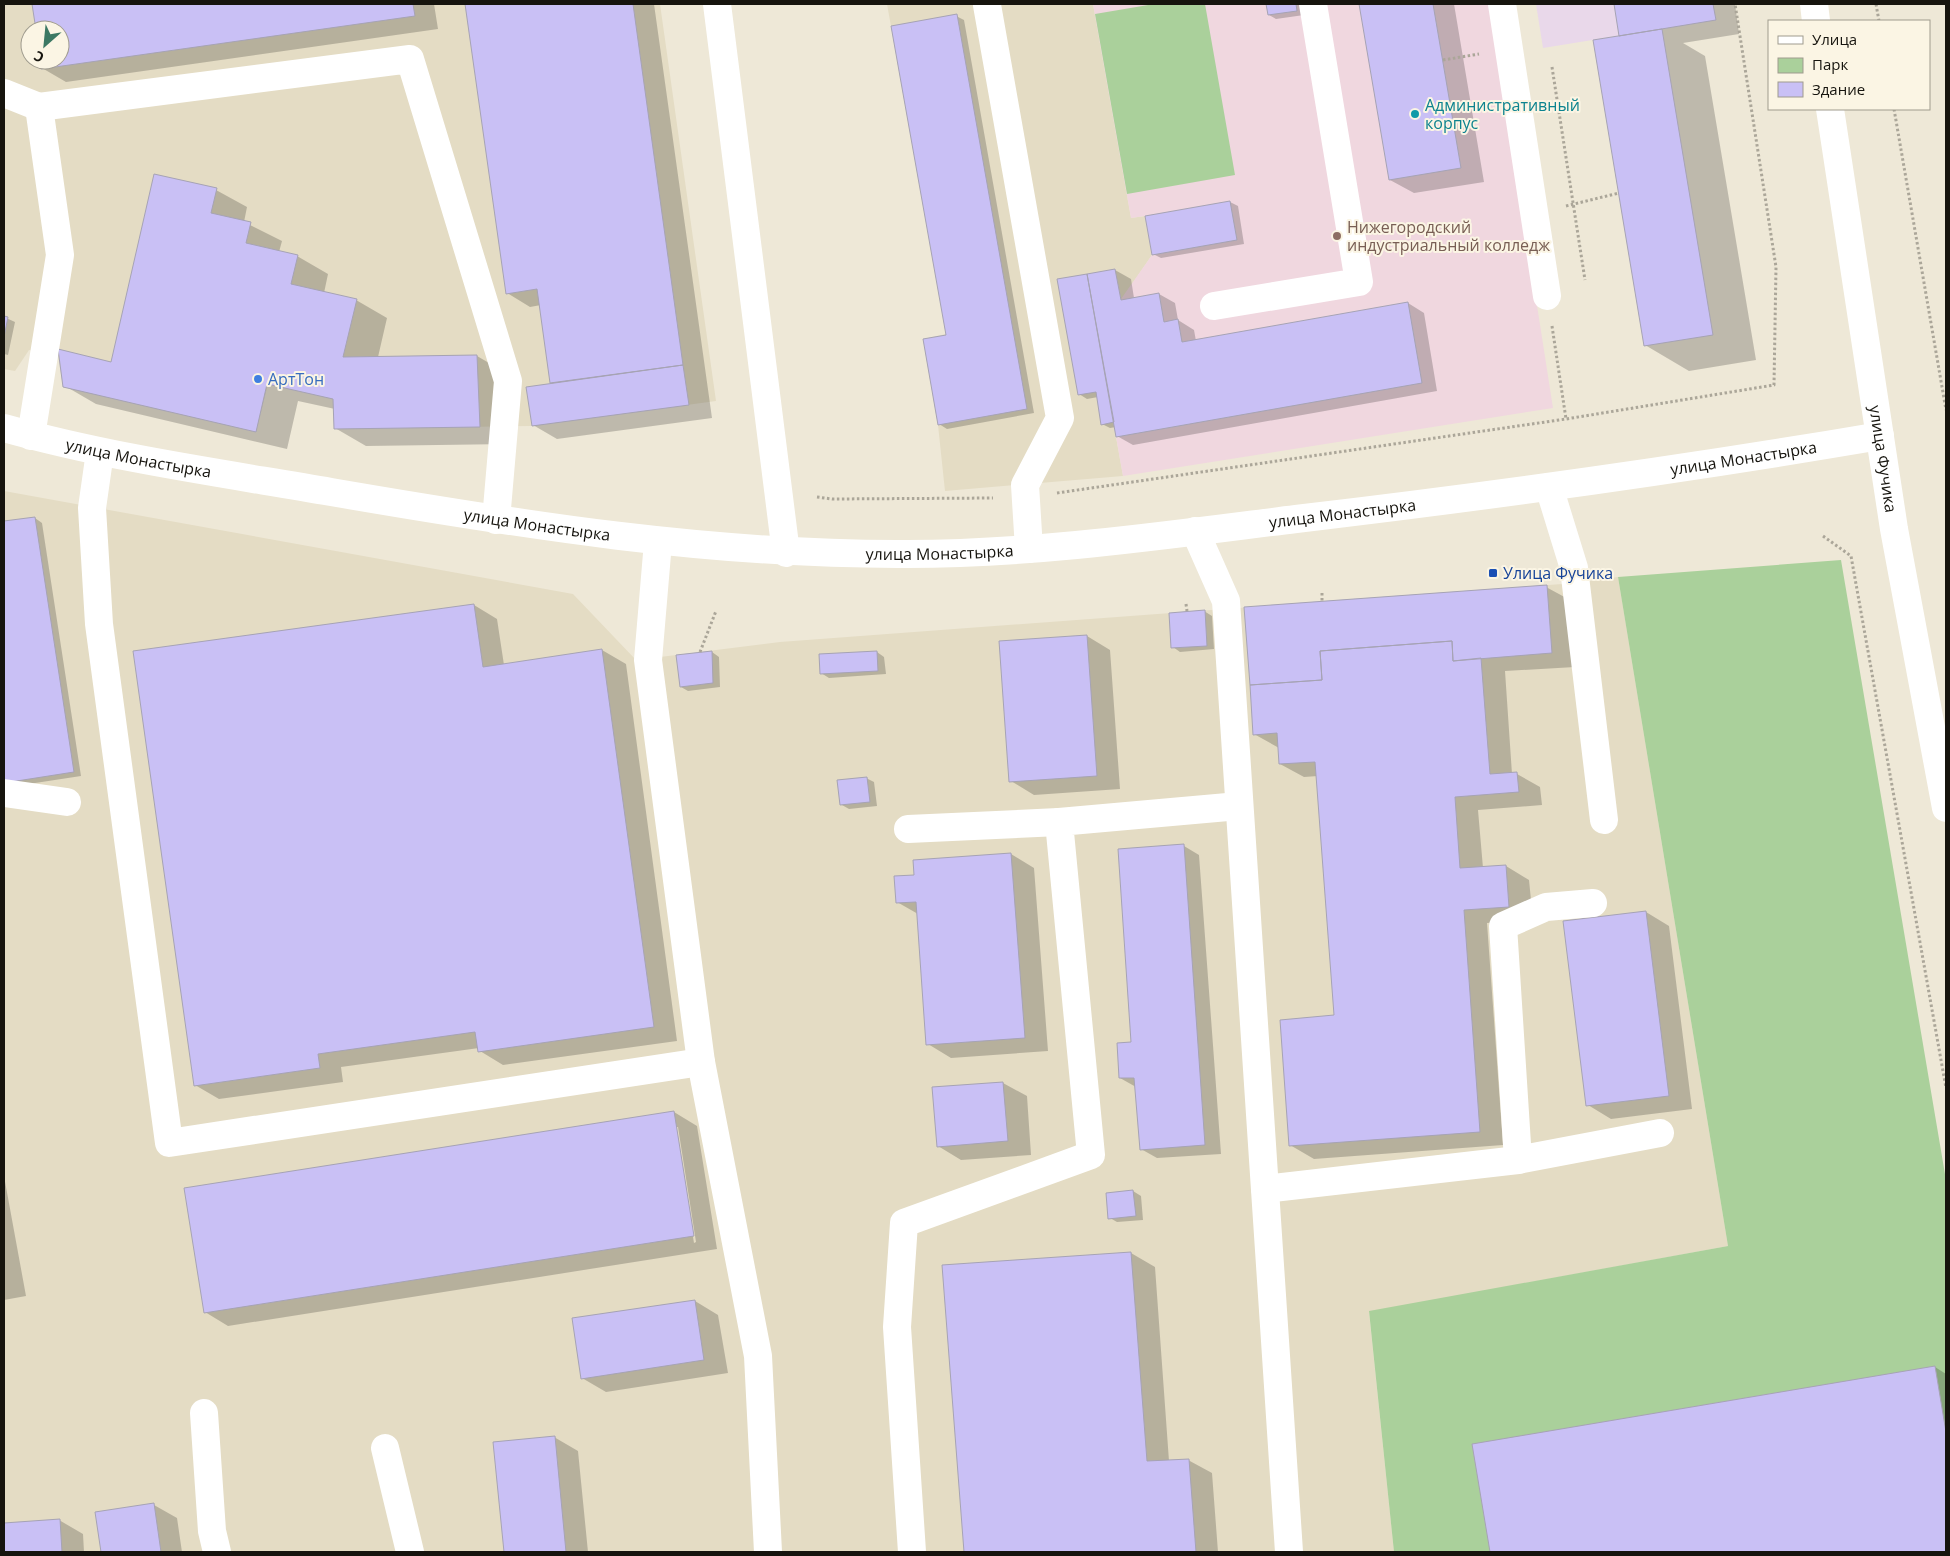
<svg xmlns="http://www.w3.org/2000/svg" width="1950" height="1556" viewBox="0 0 1950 1556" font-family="'Open Sans',sans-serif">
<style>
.commercial{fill:#e9d8ea}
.built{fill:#e4dcc4;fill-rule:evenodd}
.education{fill:#f0d7df}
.green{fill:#aad09b}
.shadow{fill:#0003;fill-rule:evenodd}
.building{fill:#c9c0f5;stroke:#a6a3b4}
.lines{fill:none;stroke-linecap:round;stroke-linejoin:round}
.path{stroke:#aba699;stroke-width:3;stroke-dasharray:2.5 2.5;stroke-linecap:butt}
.minor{stroke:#fff;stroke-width:28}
.culture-dot{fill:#0f9aa8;stroke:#fbf5e4;stroke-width:2}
.education-dot{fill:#8d6e63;stroke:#fbf5e4;stroke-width:2}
.shop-dot{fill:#3f7fe0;stroke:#fbf5e4;stroke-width:2}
.transit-dot{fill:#1a4fb4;stroke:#fbf5e4;stroke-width:2}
.labels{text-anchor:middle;stroke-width:4;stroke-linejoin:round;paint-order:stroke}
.culture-label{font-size:16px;fill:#0d838f;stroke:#fbf5e4;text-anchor:start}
.education-label{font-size:16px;fill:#785e54;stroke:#fbf5e4;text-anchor:start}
.shop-label{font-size:16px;fill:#366cbe;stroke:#fbf5e4;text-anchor:start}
.street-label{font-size:16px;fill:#16140e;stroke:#fbf5e4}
.transit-label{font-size:16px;fill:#164399;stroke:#fbf5e4;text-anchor:start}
</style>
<rect width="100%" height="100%" fill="#eee8d7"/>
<path class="commercial" d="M1536,4H1713L1716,20L1543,48Z"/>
<path class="built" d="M4,4H660L716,401L532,426L334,429L333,399L268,384L256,432L63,387L58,356L29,350L15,371L4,369ZM30,30H60V60H30Z
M887,4H1093L1131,218L1145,216L1152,255L1121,300L1116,437L1123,476L945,491L938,425L923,339L946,334Z
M4,491L573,594L636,660L780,642L1576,583L1618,577L1728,1246L1369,1312L1394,1552H4Z"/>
<path class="education" d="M1093,4H1490L1553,408L1123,476L1087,274L1115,269L1121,299L1152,255L1145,216L1131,218Z"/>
<path class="green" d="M1154,4H1205L1235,175L1127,194L1095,14Z
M1841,560L1946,1180V1552H1394L1369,1311L1728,1246L1618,577Z"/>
<path class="shadow" d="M33,4H434L438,29L66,82L42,68L41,60H60V30H37Z
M466,4H654L712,418L557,439L533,425L552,385L541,305L530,307L507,293Z
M1267,4H1302L1304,15L1276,19L1269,15Z
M1360,4H1454L1484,182L1414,193L1390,180Z
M1615,4H1735L1739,34L1683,43L1705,56L1756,360L1689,371L1645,345L1623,36L1620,35Z
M956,16L964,20L1034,413L947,429L939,424L948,336Z
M216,190L247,207L244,222L282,241L279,252L297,256L328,274L324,293L356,300L387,318L378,357L477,356L508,374L510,444L366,446L335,428V409L298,401L287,449L96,404L65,386L112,363Z
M1230,202L1238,206L1244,244L1161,258L1153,254Z
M1115,270L1131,279L1134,298L1159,294L1175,303L1178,320L1194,330L1196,341L1408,303L1424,313L1437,391L1133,445L1117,436L1116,427L1110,428L1102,424L1098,397L1087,399L1079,394Z
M4,317L15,322L8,355L4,354Z
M35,518L42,523L81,776L9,787L4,784V522Z
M1546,587L1570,600L1575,667L1505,671L1512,774H1517L1540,787L1542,805L1478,810L1483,868L1506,866L1529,880L1533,920L1487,923L1503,1145L1314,1159L1290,1145L1335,1017L1318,776L1304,777L1280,764L1279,748L1254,734Z
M474,605L497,619L504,665L602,650L626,664L677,1041L503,1065L480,1051L479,1048L341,1067L343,1082L219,1099L195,1085Z
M1204,611L1212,616L1214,649L1180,652L1173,647Z
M1087,636L1110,650L1120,789L1034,795L1011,781Z
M712,652L719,657L720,687L688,691L681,687Z
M877,652L884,657L886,674L829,678L821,673Z
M866,778L874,782L877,806L849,809L842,805Z
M1184,846L1199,855L1221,1154L1157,1158L1141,1149L1136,1087L1120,1078L1132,1044Z
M1011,854L1034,868L1048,1051L951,1058L928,1044L918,914L897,902L915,876Z
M1646,912L1669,926L1692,1109L1611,1119L1588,1105Z
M1003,1083L1027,1096L1031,1155L961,1160L938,1146Z
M674,1112L697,1126L717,1249L228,1326L205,1312ZM675,1127H678L696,1242L694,1243Z
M4,1176L26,1296L4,1300Z
M1133,1191L1141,1196L1143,1220L1117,1222L1110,1218L1107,1194Z
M1131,1253L1155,1267L1169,1461L1188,1460L1212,1473L1218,1552H965L943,1267Z
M695,1301L718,1315L728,1373L606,1392L582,1378Z
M1935,1367L1946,1374V1552H1492L1473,1445Z
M554,1437L578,1451L588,1552H505L494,1443Z
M154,1505L177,1518L182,1552H102L96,1513Z
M59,1520L83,1534L84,1552H4V1524Z"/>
<path class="building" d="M32,4H413L415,16L41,69L40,60H60V30H36Z
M465,4H633L683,365L550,383L537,289L506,294Z
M1266,4H1296L1297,11L1268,15Z
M1359,4H1433L1461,168L1389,180Z
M1614,4H1713L1716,20L1619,36Z
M957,14L1027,409L938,425L923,339L946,335L891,26Z
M1662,29L1713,335L1644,346L1593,40Z
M154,174L217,188L211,213L251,222L246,243L298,255L291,284L357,299L343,357L477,355L480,427L334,429L333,399L267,384L256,432L63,387L58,349L111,362Z
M1230,201L1237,240L1152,255L1145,216Z
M1115,269L1121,300L1159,293L1164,322L1178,319L1182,342L1408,302L1422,383L1116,437L1087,274Z
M1087,274L1114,422L1101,425L1096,392L1078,395L1057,279Z
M4,316L8,317L4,337Z
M683,365L689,405L532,426L526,387Z
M35,517L74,772L4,783V521Z
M1547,585L1552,653L1453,661L1452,641L1320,651L1322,680L1250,685L1244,607Z
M474,604L483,667L602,649L654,1027L478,1052L475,1032L318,1054L320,1068L194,1086L133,651Z
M1205,610L1207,646L1171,648L1169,613Z
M1087,635L1097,776L1009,782L999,641Z
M1452,641L1453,661L1481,658L1490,774L1517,772L1519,792L1455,797L1460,868L1506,865L1509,907L1464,910L1480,1132L1289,1146L1280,1020L1334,1015L1315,762L1279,764L1277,733L1253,735L1250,685L1322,680L1320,651Z
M712,651L713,683L680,687L676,655Z
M877,651L878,671L820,674L819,654Z
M867,777L870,802L840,805L837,780Z
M1184,844L1205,1145L1140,1150L1134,1078H1119L1117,1043L1131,1042L1118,849Z
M1011,853L1025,1038L926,1045L916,902L896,903L894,876L914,875L913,860Z
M1646,911L1669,1096L1586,1106L1563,921Z
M1003,1082L1008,1141L937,1147L932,1087Z
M674,1111L694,1236L204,1313L184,1188Z
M1133,1190L1136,1216L1108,1219L1106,1193Z
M1131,1252L1147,1461L1189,1459L1196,1552H964L942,1265Z
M695,1300L704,1360L581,1379L572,1318Z
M1935,1366L1946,1432V1552H1490L1472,1444Z
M555,1436L566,1552H504L493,1442Z
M154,1503L161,1552H101L95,1512Z
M60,1519L62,1552H4V1523Z"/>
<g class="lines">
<path class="path" d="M1876,4L1879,21
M1443,60L1479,54
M1552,67L1585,280
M1894,109L1946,410
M1566,206L1619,193
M1552,326L1566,419
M1057,493L1566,419L1774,385L1776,267L1735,4
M817,497L832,499L993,498
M1823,536L1851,556L1946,1088
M1322,593V602
M1186,604L1187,611
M700,652L716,611"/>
<g class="minor">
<path d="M717,4L786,553"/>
<path d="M1502,4L1547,296"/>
<path d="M1814,4L1816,21"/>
<path d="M987,5L1060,418L1025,485L1029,549"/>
<path d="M4,93L39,107"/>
<path id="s1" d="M1830,109L1894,529L1946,808"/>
<path d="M1214,306L1359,282L1313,4"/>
<path id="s2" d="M4,428C111,458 221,473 331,492C523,525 712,555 907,554C1037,554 1167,535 1296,519C1491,496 1686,469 1880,436"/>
<path d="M31,436L60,255L39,107L410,59L508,381L496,520"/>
<path d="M100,452L92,508L99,624L169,1143L701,1062"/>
<path d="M1549,487L1574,568L1604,820"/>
<path d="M1195,531L1226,601L1289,1552"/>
<path d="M658,542L648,660L701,1062L758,1356L768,1552"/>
<path d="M4,793L67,802"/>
<path d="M908,829L1059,822"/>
<path d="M1518,1160L1503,926L1546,907L1593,903"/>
<path d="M1265,1189L1518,1160L1660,1133"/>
<path d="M204,1413L212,1531L217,1552"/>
<path d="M385,1448L410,1552"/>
<path d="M912,1552L897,1327L904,1223L1091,1155L1059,822L1239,806"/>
</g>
</g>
<circle class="culture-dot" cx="1415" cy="114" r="5"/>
<circle class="education-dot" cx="1337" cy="236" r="5"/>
<circle class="shop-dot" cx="258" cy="379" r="5"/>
<rect class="transit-dot" x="1488" y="568" width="10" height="10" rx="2.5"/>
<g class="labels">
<g class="culture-label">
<text x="1425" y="111">Административный<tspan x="1425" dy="18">корпус</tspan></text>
</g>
<g class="education-label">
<text x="1347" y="233">Нижегородский<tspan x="1347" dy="18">индустриальный колледж</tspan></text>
</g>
<g class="shop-label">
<text x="268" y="385">АртТон</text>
</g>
<g class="street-label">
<text dy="6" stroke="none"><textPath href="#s2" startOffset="138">улица Монастырка</textPath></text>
<text dy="6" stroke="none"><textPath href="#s2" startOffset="1756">улица Монастырка</textPath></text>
<text dy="6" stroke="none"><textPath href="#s1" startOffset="354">улица Фучика</textPath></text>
<text dy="6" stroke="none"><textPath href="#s2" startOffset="1351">улица Монастырка</textPath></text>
<text dy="6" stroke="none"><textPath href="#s2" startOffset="542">улица Монастырка</textPath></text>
<text dy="6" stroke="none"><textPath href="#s2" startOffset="946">улица Монастырка</textPath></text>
</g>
<g class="transit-label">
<text x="1503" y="579">Улица Фучика</text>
</g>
</g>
<rect width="1950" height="1556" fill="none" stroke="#16140e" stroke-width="10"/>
<rect x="1768" y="20" width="162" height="90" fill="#fbf5e4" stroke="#9f9b8e"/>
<rect x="1778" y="36" width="25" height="8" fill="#ffffff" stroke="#9f9b8e"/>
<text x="1812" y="45" font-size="15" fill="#16140e">Улица</text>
<rect x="1778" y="58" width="25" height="15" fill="#aad09b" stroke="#9f9b8e"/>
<text x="1812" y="70" font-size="15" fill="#16140e">Парк</text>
<rect x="1778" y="82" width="25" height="15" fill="#c9c0f5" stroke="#9f9b8e"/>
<text x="1812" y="95" font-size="15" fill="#16140e">Здание</text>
<g transform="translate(45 45) rotate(207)"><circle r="24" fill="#fbf5e4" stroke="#9f9b8e"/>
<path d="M0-4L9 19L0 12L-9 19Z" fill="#3c7863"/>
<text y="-8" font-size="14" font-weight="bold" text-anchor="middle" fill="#16140e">С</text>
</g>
</svg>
